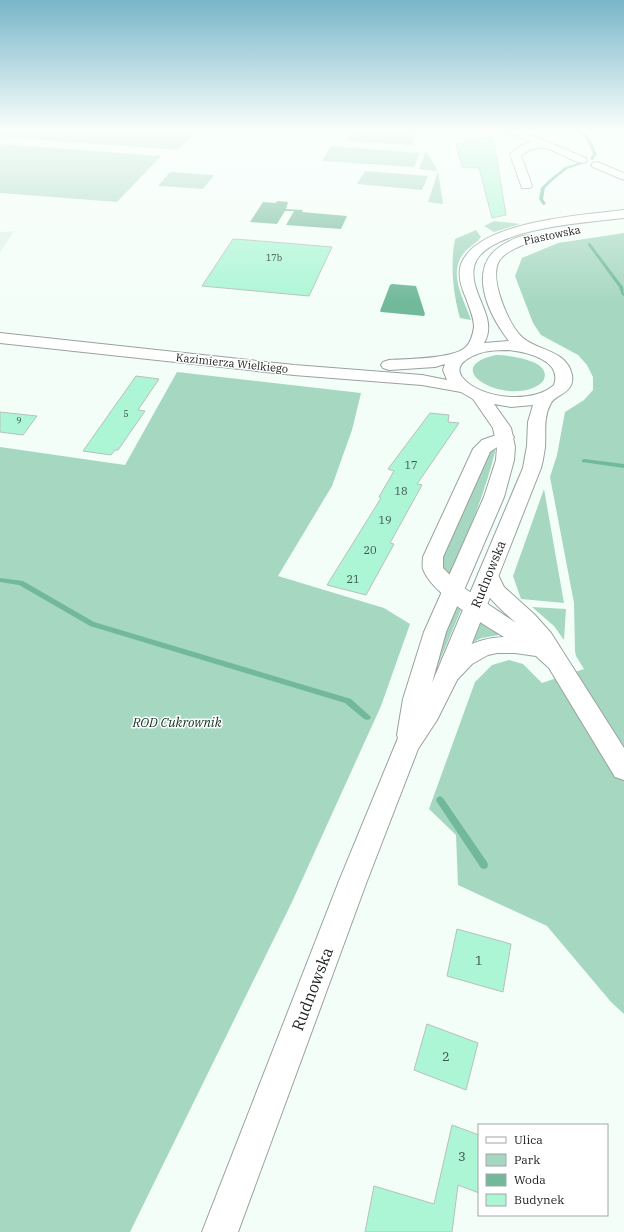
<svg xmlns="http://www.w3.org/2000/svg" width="624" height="1232" viewBox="0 0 624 1232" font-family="'IBM Plex Serif',serif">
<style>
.built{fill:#e0f2e9}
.green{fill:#a6d7c1}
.water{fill:#71b99a}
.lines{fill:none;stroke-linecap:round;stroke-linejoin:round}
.stream{fill:#71b99a;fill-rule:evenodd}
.building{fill:#acf6d5;stroke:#b7c0bc}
.minor-casing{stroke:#99a29e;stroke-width:2}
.major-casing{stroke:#99a29e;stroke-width:2}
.minor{fill:#fff;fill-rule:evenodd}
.major{fill:#fff;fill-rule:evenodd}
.labels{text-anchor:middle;stroke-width:3;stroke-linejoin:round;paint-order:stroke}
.far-number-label{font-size:9px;fill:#3f544b}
.far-street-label{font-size:11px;fill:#1b1e1d;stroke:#fff}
.number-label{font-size:11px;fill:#3f544b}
.street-label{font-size:13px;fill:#1b1e1d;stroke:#fff}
.park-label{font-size:13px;font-style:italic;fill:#0f3124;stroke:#fff}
.near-number-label{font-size:13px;fill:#3f544b}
.near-street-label{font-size:16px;fill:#1b1e1d;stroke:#fff}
</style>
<rect width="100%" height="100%" fill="#f4fef9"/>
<path class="built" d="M14,231L0,253V232Z"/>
<path class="green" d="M0,131H196L178,150L0,137Z
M352,131H416L413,145L347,141Z
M0,144L161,156L117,202L0,193Z
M331,146L420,153L414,167L322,161Z
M426,151L438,171L443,204L428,202L438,171L419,169Z
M365,171L428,176L422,190L357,184Z
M170,172L214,175L203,189L158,186Z
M494,221L520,224L494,232L484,226Z
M476,230L481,237C476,244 468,247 463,254C448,275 464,299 471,320L460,318C453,293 450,265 455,239Z
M624,233V1014L611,1002L547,926L458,885L456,835L429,809L475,682L492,665L509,660L523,664L542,683L584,669L576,656L575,651L574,603L550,477L557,455L565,412L584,400L593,390V377L587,365L578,355L541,335L533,323L515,276L522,258L558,243Z
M496,355C507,355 555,360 543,381C541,384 537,386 533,388C498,402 440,367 496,355Z
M177,372L361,393L352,430L332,486L278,576L384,608L410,624L381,706L292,902L130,1232H0V447L125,465Z
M493,449H495V452C484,496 467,537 448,578L440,564L488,453Z
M544,489L564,603L521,599L513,576Z
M458,603L463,605L433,677L445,636Z
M532,607L566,609L564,640L554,626Z
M478,618L499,634V635L482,638L471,643Z"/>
<path class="water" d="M278,201L288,202L286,209L303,210L302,212L347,216L341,229L286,225L294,211H285L277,224L250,222L263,202L275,203Z
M392,284L416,286L425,314L424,316L381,312L380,311L390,285Z"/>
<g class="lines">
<path class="stream" d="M577,131C589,132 592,144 597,154L593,160L590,159L593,154L586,138Z
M582,162L585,163L567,169L551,182L545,188L543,199L546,204L543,205L539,199L541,188L549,180L565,167Z
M588,243H590L623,287L624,296L622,295L619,287L588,245Z
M584,459L624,464V468L582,462V460Z
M0,578L23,581L94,622L351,699L371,717L370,719L367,720L364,719L345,703L90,626L19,585L0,582Z
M440,796L443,798L487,862L488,865L487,868L484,869L481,868L437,802L436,800L437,798Z"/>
</g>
<path class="building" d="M493,136L506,215L492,218L479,168L462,167L456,144Z
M233,239L248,240L332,247L309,296L202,286Z
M136,376L159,379L138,410L145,411L118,450H115L111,455L83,451Z
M0,412L37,416L23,435L0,432Z
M430,413L449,415L448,422L459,423L417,484L422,485L390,543L394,544L366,595L327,585L381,498L379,497L394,471L388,469Z
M457,929L511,944L503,992L447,976Z
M427,1024L478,1043L466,1090L414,1070Z
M452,1125L479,1135V1193L458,1185L452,1232H365L374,1186L434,1204Z"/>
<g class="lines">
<defs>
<path id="minor" d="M508,131H521L586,158L587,160L586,162C580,164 576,161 571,159C550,150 542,141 521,155L532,186L530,188H522L510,154L520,146L531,142L509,133Z
M597,162L624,173V180L593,167L591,165L593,163Z
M505,432L511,433L514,437C509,445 497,445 490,452L443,557V568L461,586L516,623C500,608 484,597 478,574L481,569L488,567L495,569L504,587L535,615L551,633L624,748V780L615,777L549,668L536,656L515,653H497L488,655L472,664L455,682L447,685L439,682L435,676C449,651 476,638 504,637C483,624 431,593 423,569C422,566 423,561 423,557L473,449L482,440Z"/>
<path id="major" d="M624,210V218C590,222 493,228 476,261C471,271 474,284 478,294C484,310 494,326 484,343L509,341C488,314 465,266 504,244C512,240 522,234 531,236L532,239L531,242C520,246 503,252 498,263C490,281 509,326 523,338C538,351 567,350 572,375C575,393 556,394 551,403C543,417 546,432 545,447C544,454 543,461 541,468L459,676L437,720L418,749L367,881L238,1232H202L339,881L398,738L397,735L403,699L424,632L484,497L496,460L497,447L493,428L473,399L461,392L422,385L294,375L0,343V333L294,365L422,375L447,380L443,370L445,364L435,367L389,370L383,368L381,365L383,362L389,360C406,359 454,359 466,347C471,342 473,334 474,327C474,317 469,307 466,298C461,287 456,272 463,260C484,221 583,215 624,210ZM509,350C526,352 563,360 554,385C534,404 480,400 462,377C451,362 479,352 490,351C496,350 503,350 509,350ZM494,404L511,407L533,405L528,422L527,446L523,468L432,683L446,632L504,497L514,460L515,447L511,428Z"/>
</defs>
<use href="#minor" class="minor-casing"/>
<use href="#major" class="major-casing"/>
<use href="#minor" class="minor"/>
<use href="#major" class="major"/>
</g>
<linearGradient id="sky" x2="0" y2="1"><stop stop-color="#78b6c9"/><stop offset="0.43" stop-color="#fafffc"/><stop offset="1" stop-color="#fafffc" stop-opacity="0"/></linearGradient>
<rect width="624" height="303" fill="url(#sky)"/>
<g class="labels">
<g class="far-number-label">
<text x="274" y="261">17b</text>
<text x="126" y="417">5</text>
<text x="19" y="424">9</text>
</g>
<g class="far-street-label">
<text transform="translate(552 235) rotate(-12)" y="4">Piastowska</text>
<text transform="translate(232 363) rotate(6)" y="4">Kazimierza Wielkiego</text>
</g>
<g class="number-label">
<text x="411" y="469">17</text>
<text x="401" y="495">18</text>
<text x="385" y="524">19</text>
<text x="370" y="554">20</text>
<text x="353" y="583">21</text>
</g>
<g class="street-label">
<text transform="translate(488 574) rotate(-68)" y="5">Rudnowska</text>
</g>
<g class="park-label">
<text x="177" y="727">ROD Cukrownik</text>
</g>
<g class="near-number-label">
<text x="479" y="965">1</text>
<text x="446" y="1061">2</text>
<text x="462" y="1161">3</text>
</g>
<g class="near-street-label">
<text transform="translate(312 989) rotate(-69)" y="6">Rudnowska</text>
</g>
</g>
<rect x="478" y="1124" width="130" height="92" fill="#ffffff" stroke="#a4a5a5"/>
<rect x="486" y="1137" width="20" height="6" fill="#ffffff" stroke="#a4a5a5"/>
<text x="514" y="1144" font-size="12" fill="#1b1e1d">Ulica</text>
<rect x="486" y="1154" width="20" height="12" fill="#a6d7c1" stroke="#a4a5a5"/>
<text x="514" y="1164" font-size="12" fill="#1b1e1d">Park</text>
<rect x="486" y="1174" width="20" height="12" fill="#71b99a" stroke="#a4a5a5"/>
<text x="514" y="1184" font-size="12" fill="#1b1e1d">Woda</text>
<rect x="486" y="1194" width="20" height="12" fill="#acf6d5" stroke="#a4a5a5"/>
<text x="514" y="1204" font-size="12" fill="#1b1e1d">Budynek</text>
</svg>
